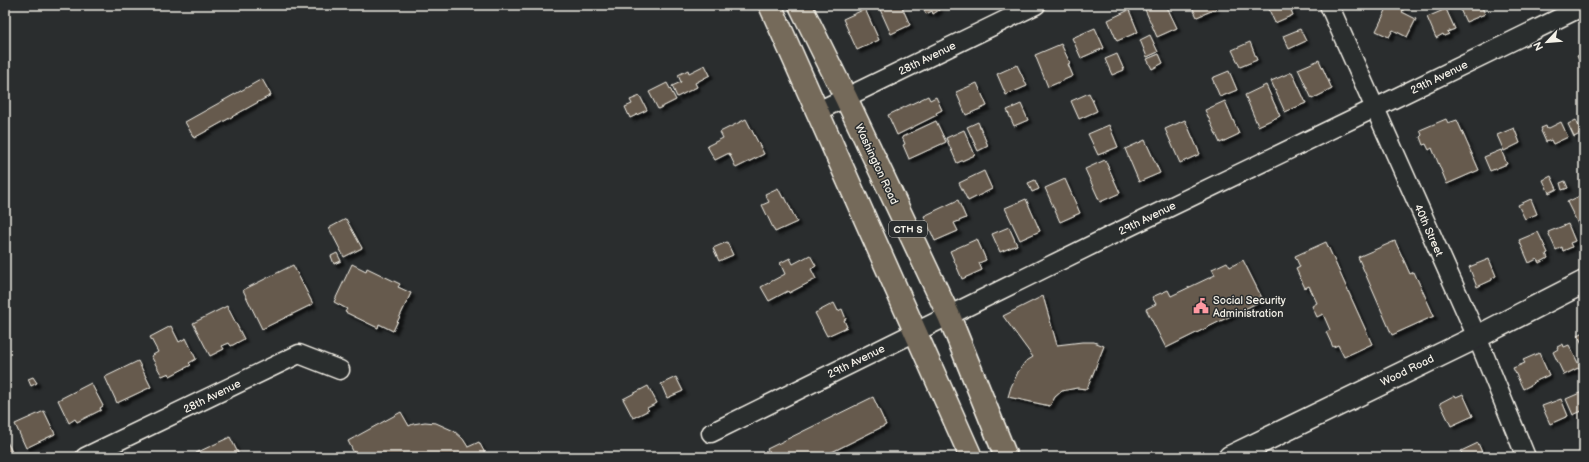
<svg xmlns="http://www.w3.org/2000/svg" width="1589" height="462" viewBox="0 0 1589 462" font-family="'Balsamiq Sans',sans-serif">
<style>
.building{fill:#665a4d;stroke:#f4f1e8;filter:url(#shadow)}
.lines{fill:none;stroke-linecap:round;stroke-linejoin:round}
.street-casing{stroke:#f4f1e8;stroke-width:21}
.secondary-casing{stroke:#f4f1e8;stroke-width:25}
.primary-casing{stroke:#f4f1e8;stroke-width:25}
.street{stroke:#2a2d2e;stroke-width:18}
.secondary{stroke:#2a2d2e;stroke-width:22}
.primary{stroke:#746a5a;stroke-width:22}
.labels{text-anchor:middle;stroke-width:3;stroke-linejoin:round;paint-order:stroke}
.shield{fill:#2a2d2e;stroke:#b7b6b0;stroke-width:1}
.shield-label{font-size:10px;font-weight:bold;fill:#f4f1e8}
.street-label{font-size:11px;fill:#f4f1e8;stroke:#2a2d2e}
.poi-label{font-size:11px;fill:#f4f1e8;stroke:#2a2d2e;text-anchor:start}
</style>
<defs>
<filter id="shadow"><feDropShadow dx="3.5" dy="3.5" stdDeviation="1" flood-color="#0009"/></filter>
</defs>
<rect width="100%" height="100%" fill="#2a2d2e"/>
<filter id="ink" filterUnits="userSpaceOnUse"><feTurbulence type="fractalNoise" baseFrequency=".025" numOctaves="2"/><feDisplacementMap in="SourceGraphic" scale="8" xChannelSelector="R" yChannelSelector="G"/><feConvolveMatrix kernelMatrix="1 2 1 2 8 2 1 2 1" color-interpolation-filters="sRGB"/></filter>
<g filter="url(#ink)">
<path class="building" d="M878,5H901L910,25L891,34Z
M921,5H943L938,8L939,10L933,14L932,11L926,14Z
M1143,5H1166L1177,28L1157,37Z
M1191,5H1215L1216,9L1197,17Z
M1267,5H1289L1293,15L1275,23Z
M1395,5L1405,6L1402,12L1416,19L1407,37L1393,30L1389,37L1376,31L1388,6L1394,9Z
M1458,5H1481L1485,14L1466,22Z
M865,9L879,40L857,50L843,19Z
M1446,9L1455,29L1447,32L1449,34L1444,36L1443,34L1436,38L1427,17Z
M1129,10L1138,32L1117,41L1108,20Z
M1095,28L1104,48L1081,58L1072,38Z
M1300,29L1306,41L1289,49L1283,36Z
M1150,35L1158,52L1147,57L1140,40Z
M1250,42L1257,60L1240,67L1232,50Z
M1061,44L1070,63L1068,64L1073,76L1048,87L1035,55Z
M1584,53V72L1577,56Z
M1117,54L1124,70L1112,75L1105,59Z
M1159,54L1163,63L1152,69L1147,59Z
M1319,60L1332,89L1312,99L1298,69Z
M705,65L710,75L695,83L697,87L677,97L672,86L681,82L678,75L688,70L689,73Z
M1017,65L1027,86L1006,95L997,74Z
M1229,71L1237,90L1220,97L1212,78Z
M1292,72L1306,103L1285,112L1271,81Z
M262,79L271,95L194,138L185,122Z
M667,83L676,100L658,109L649,92Z
M977,83L987,106L966,115L956,92Z
M1266,85L1280,116L1258,126L1245,95Z
M1089,93L1097,111L1079,119L1071,101Z
M640,96L647,110L630,118L625,107L632,104L630,100Z
M928,96L930,100L936,97L942,110L936,113L937,115L897,135L888,115Z
M1225,101L1239,134L1220,143L1205,110Z
M1021,104L1028,120L1014,126L1007,110Z
M746,119L764,154L736,168L729,153L715,160L707,146L723,138L720,132Z
M1446,119L1448,123L1457,120L1479,170L1447,184L1432,148L1429,150L1426,144L1423,145L1420,137L1422,135L1420,130Z
M1185,120L1200,154L1180,163L1165,129Z
M1576,120L1582,133L1574,137L1568,124Z
M936,121L946,142L909,159L903,145L905,144L902,137Z
M978,122L988,146L978,151L967,127Z
M1561,122L1568,137L1553,144L1551,140L1546,142L1541,131L1542,130L1541,128L1546,126L1547,129Z
M1109,125L1118,147L1098,155L1088,134Z
M1514,128L1520,143L1504,151L1497,135Z
M964,130L975,155L957,163L946,138Z
M1145,140L1160,173L1139,182L1125,149Z
M1501,150L1507,164L1490,171L1484,157Z
M1105,160L1120,193L1100,202L1085,169Z
M984,171L992,189L968,201L959,183Z
M1551,176L1557,189L1549,193L1543,180Z
M1065,179L1080,213L1060,222L1045,188Z
M1035,180L1039,189L1032,192L1028,183Z
M1565,181L1568,188L1562,190L1560,183Z
M778,188L783,198L785,197L797,222L775,232L762,205L769,202L765,194Z
M1584,194V236L1567,202Z
M1026,199L1040,231L1020,240L1005,208Z
M1531,199L1537,214L1525,219L1518,205Z
M958,200L966,218L954,223L958,231L935,241L924,216Z
M346,219L362,248L344,257L329,228Z
M1568,224L1575,241L1570,243L1572,247L1563,251L1562,247L1556,250L1548,232Z
M1009,227L1017,245L1000,252L992,234Z
M1538,232L1548,253L1546,254L1548,258L1539,263L1537,259L1529,263L1519,240Z
M977,239L986,260L979,263L982,270L962,279L950,251Z
M1395,241L1410,274L1414,272L1434,316L1392,335L1358,257Z
M727,242L733,255L719,261L713,248Z
M1326,242L1372,344L1344,357L1338,345L1333,347L1326,332L1330,330L1323,314L1317,317L1312,306L1317,303L1309,286L1305,288L1296,269L1300,267L1295,256Z
M337,253L341,261L334,264L331,256Z
M810,255L816,266L811,269L816,279L789,293L788,291L769,301L761,287L785,274L780,263L790,258L793,264Z
M1489,259L1496,276L1492,278V280L1477,287L1469,267Z
M1243,260L1263,300L1166,348L1146,309L1156,304L1152,297L1168,290L1171,296L1215,275L1212,269L1227,262L1230,267Z
M352,264L366,271L367,268L400,284L398,287L411,293L393,331L379,324L378,328L345,312L347,309L334,302Z
M293,265L313,304L262,329L243,290Z
M1043,296L1057,345L1082,342H1094L1104,346L1087,389L1077,388L1062,391L1055,397L1050,406L1008,397L1011,387L1018,372L1025,362L1033,357L1003,316Z
M834,303L838,311L842,309L846,319L844,320L847,327L827,336L815,313Z
M227,306L244,339L231,346L229,343L222,346L224,349L210,356L193,323Z
M171,326L179,342L186,338L196,359L189,363L191,365L170,376L169,373L162,376L151,356L158,352L150,337Z
M1584,332V348L1578,335Z
M1563,344L1564,347L1569,345L1580,367L1564,375L1553,352L1558,349L1557,347Z
M1539,353L1549,375L1532,383L1533,384L1523,389L1513,368L1525,363L1523,360Z
M138,361L151,387L117,403L105,377Z
M33,377L37,383L31,386L28,379Z
M676,377L683,391L667,398L661,384Z
M91,383L103,406L100,408L101,410L77,422L75,419L69,423L58,400Z
M648,386L657,403L647,408L649,410L633,418L623,399Z
M1582,392L1584,397V410L1573,415L1566,399Z
M1463,394L1473,416L1451,426L1440,403L1455,395L1456,397Z
M873,397L886,425L822,457H771L767,449Z
M1561,399L1568,416L1550,424L1542,406Z
M44,411L55,434L26,448L15,424Z
M401,412L409,426L413,424L425,422L436,423L454,431L463,439L468,447L479,442L487,457H356L348,441Z
M230,437L240,457H198L196,453Z
M5,438L13,454L8,457H5Z
M1478,443L1484,457H1463L1461,451Z"/>
<g class="lines">
<defs>
<path id="street" d="M1329,5L1477,337L1526,457
M818,111L1036,5
M711,433L1108,237L1375,108L1584,6
M85,457L299,354L340,370"/>
<path id="secondary" d="M1230,457L1477,337L1584,282"/>
<path id="primary" d="M770,5L971,457
M800,5L846,98L949,316L1006,457"/>
</defs>
<use href="#street" class="street-casing"/>
<use href="#secondary" class="secondary-casing"/>
<use href="#primary" class="primary-casing"/>
<use href="#street" class="street"/>
<use href="#secondary" class="secondary"/>
<use href="#primary" class="primary"/>
</g>
</g>
<defs>
<symbol id="civic-bare" viewBox="-9 -9 18 18"><path d="M-.6-6.5H3V-4.5H.6V-3L4-1V1h2V6H-6V1h2V-1L-.6-3ZM-1.2 2.5V6h2.4V2.5Z" fill="#ff9aa2" stroke="#2a2d2e" stroke-width="2.5" paint-order="stroke"/></symbol>
</defs>
<g fill-rule="evenodd">
<use href="#civic-bare" x="1190" y="295" width="22" height="22"/>
</g>
<g class="labels">
<rect class="shield" x="889" y="221" width="38" height="16" rx="3"/>
<g class="shield-label">
<text x="908" y="233">CTH S</text>
</g>
<g class="street-label">
<text transform="translate(927 58) rotate(-26)" y="4">28th Avenue</text>
<text transform="translate(1439 77) rotate(-26)" y="4">29th Avenue</text>
<text transform="translate(877 164) rotate(65)" y="4">Washington Road</text>
<text transform="translate(1147 218) rotate(-26)" y="4">29th Avenue</text>
<text transform="translate(1429 230) rotate(66)" y="4">40th Street</text>
<text transform="translate(856 361) rotate(-26)" y="4">29th Avenue</text>
<text transform="translate(1407 370) rotate(-26)" y="4">Wood Road</text>
<text transform="translate(212 396) rotate(-26)" y="4">28th Avenue</text>
</g>
<g class="poi-label">
<text x="1213" y="304">Social Security<tspan x="1213" dy="13">Administration</tspan></text>
</g>
</g>
<rect width="1589" height="462" fill="none" stroke="#2a2d2e" stroke-width="20"/>
<rect x="10" y="10" width="1569" height="442" fill="none" stroke="#f4f1e8" stroke-width="1.5" filter="url(#ink)"/>
<g transform="translate(1547 42) rotate(244)" stroke="#2a2d2e" stroke-width="3" paint-order="stroke">
<path d="M0-3L7 15L0 10L-7 15Z" fill="#f4f1e8"/>
<text y="-6" font-size="11" font-weight="bold" text-anchor="middle" fill="#f4f1e8">N</text>
</g>
</svg>
